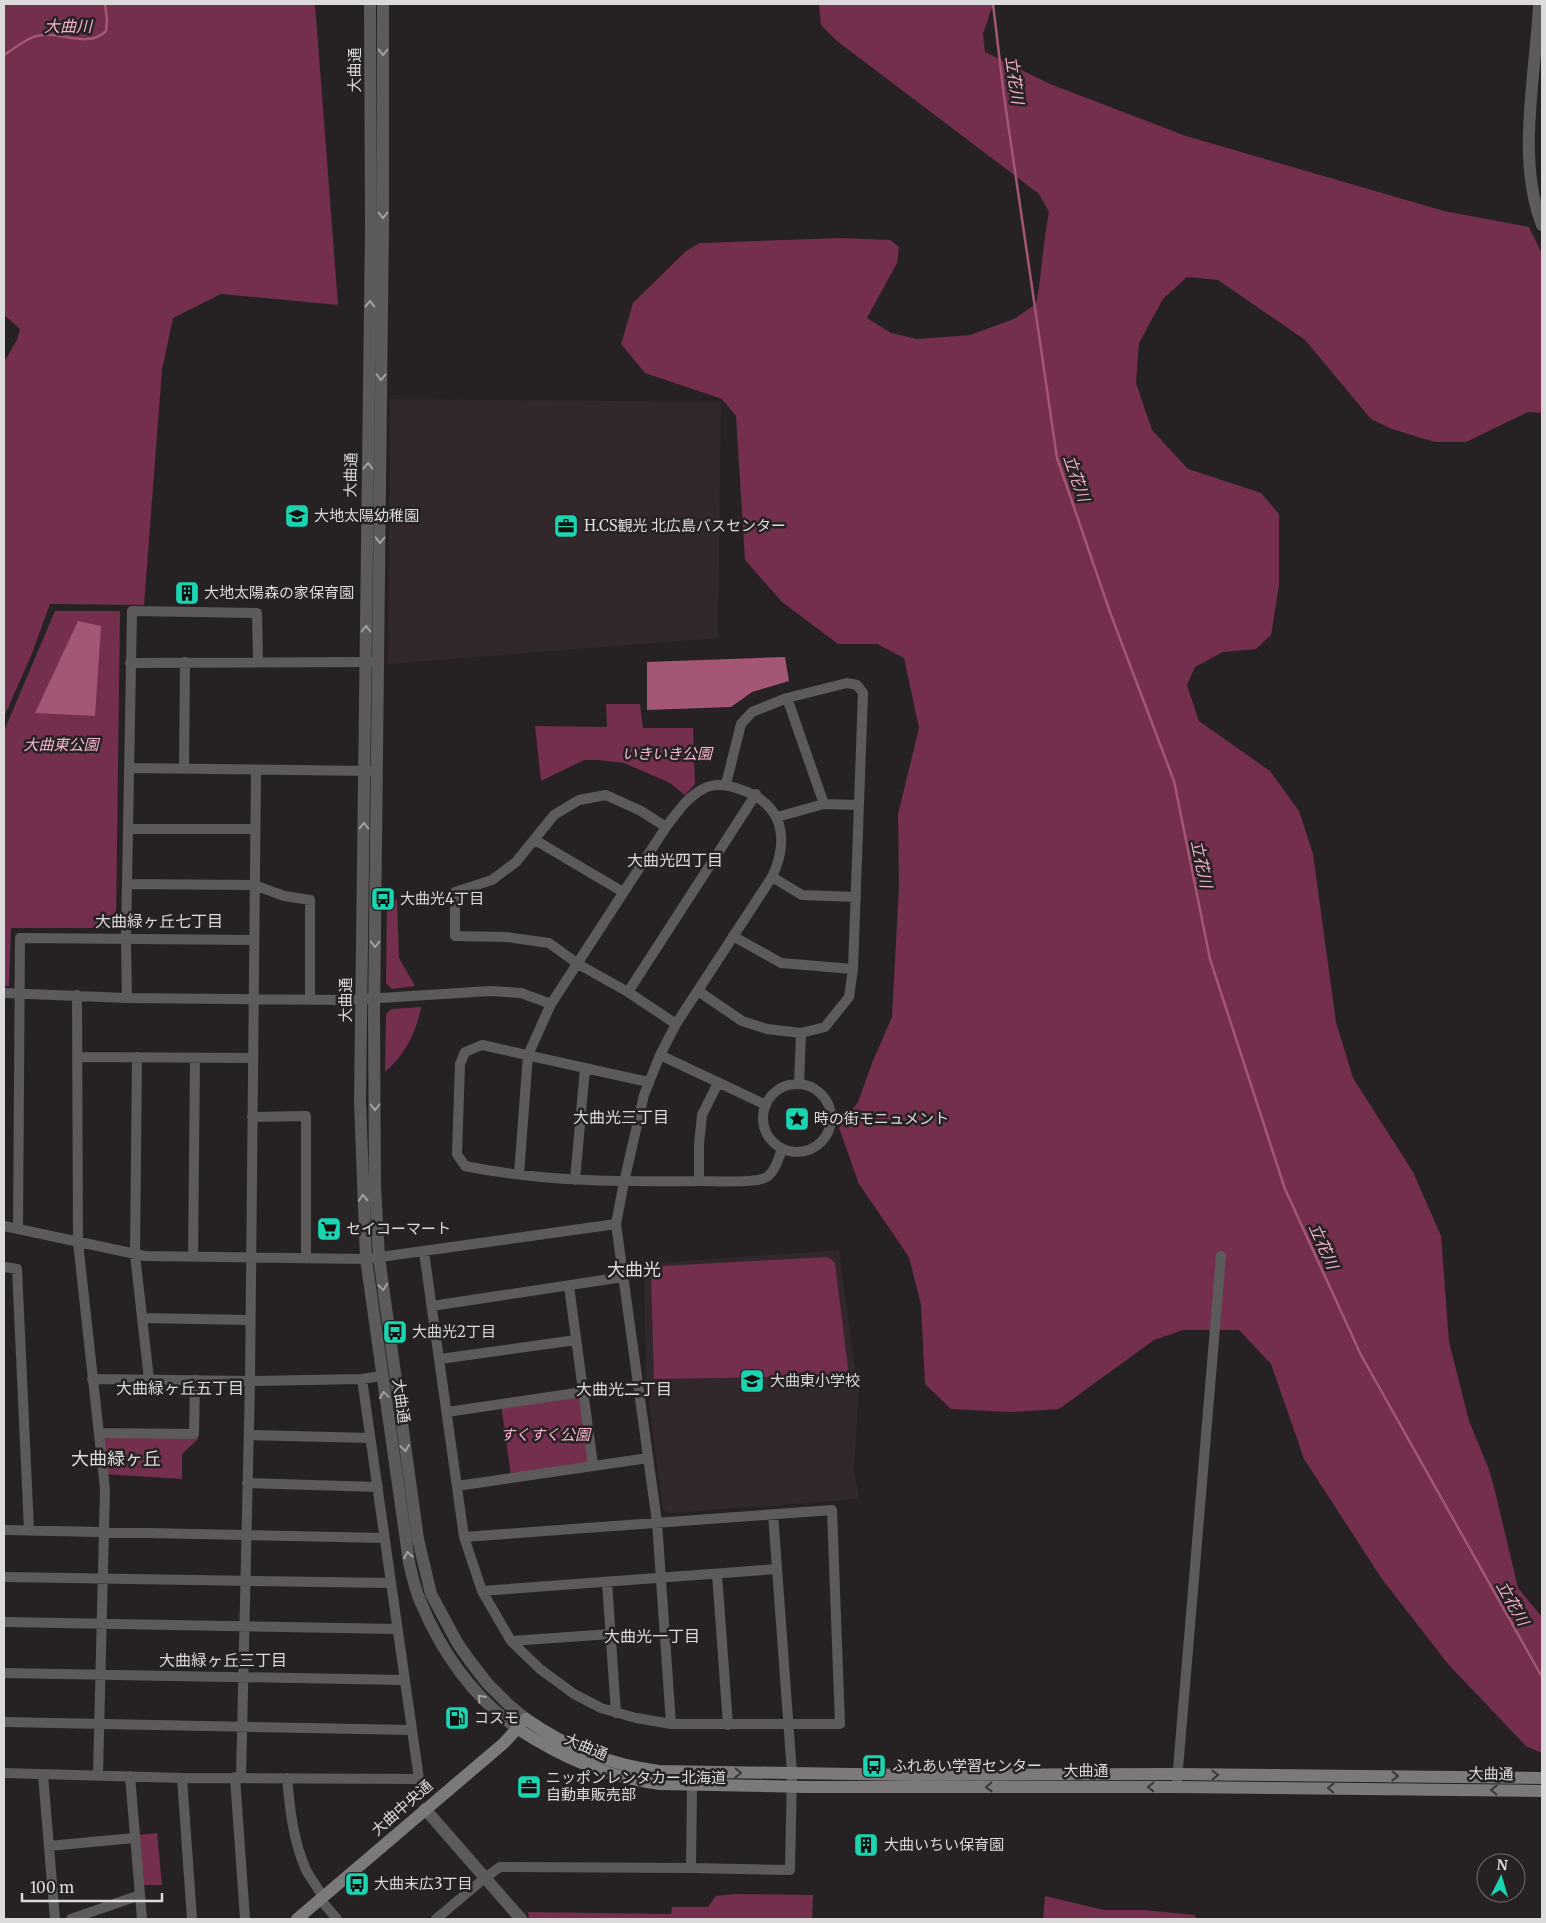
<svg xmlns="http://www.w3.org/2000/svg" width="1546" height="1923" viewBox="0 0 1546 1923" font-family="Merriweather,'Noto Sans JP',serif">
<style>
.built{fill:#32272b}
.green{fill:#732f4d}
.water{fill:#a45677}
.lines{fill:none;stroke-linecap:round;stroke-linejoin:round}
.stream{stroke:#a45677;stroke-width:2.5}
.minor{stroke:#5c5a5b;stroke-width:10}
.tertiary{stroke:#5c5a5b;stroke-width:12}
.secondary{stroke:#7c797a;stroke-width:12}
.oneway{stroke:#a3a0a1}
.oneway2{stroke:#3c3839}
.labels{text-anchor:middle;stroke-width:5;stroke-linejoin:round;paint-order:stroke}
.street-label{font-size:15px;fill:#dddadb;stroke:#262223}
.poi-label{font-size:15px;fill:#dddadb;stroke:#262223;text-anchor:start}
.park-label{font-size:15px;font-style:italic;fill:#f8b6cf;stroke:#262223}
.water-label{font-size:16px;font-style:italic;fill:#f3b1ca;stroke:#262223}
.neighbourhood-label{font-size:16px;fill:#dddadb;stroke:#262223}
.quarter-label{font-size:18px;fill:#dddadb;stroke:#262223}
</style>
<rect width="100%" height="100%" fill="#262223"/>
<path class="built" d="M390,399L721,402L718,638L388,664Z
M839,1250L854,1363L859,1383L854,1468L859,1499L670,1513L663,1510L646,1379L644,1276L656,1263Z"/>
<path class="green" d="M4,4H315L338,305L221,294L173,318L162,370L144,605L50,604L31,656L4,717V362L17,340L20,329L4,315Z
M819,4H993L983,34L985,52L1050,84L1186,136L1444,211L1529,227L1542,254V413L1528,412L1466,442H1435L1392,429L1371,419L1305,340L1218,280L1187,277L1163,299L1139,343L1136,383L1152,430L1188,469L1261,493L1279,514V585L1271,635L1256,649L1223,652L1195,667L1187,685L1199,721L1270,771L1299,811L1313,854L1336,1022L1353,1078L1413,1172L1441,1236L1449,1342L1469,1421L1488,1467L1494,1487L1518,1588L1542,1617V1753L1526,1746L1448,1664L1382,1579L1304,1459L1271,1364L1239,1330H1183L1154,1340L1059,1409L1011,1412L951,1409L925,1384L921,1305L909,1257L859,1184L839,1128L858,1102L872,1063L892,1017L899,886L898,814L919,728L904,658L877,644H838L782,602L745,560L736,416L722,399L645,373L621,344L633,303L686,251L700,243L842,238L890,240L899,247L897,263L867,318L891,333L917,339L970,335L1014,319L1036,304C1042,273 1043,243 1049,212L1039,194L837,41L821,25Z
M55,611H120L116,924L113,928H11L9,986H4V731Z
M606,704H640L643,728H693L695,784L685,795L670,783L624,763L598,760H584L541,781L535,726L607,727Z
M387,900H397L399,958L415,986L392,989L386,983Z
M421,1007C416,1034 405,1054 385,1072L386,1014L391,1009Z
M828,1257L835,1263L849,1376L654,1379L651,1276L661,1266Z
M583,1392L593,1465L511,1476L501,1404Z
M99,1433L199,1438L182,1454V1479L104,1474Z
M157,1833L162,1885H141L137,1835Z
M735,1894L813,1895L812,1919H529L528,1912L671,1914L672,1907H708L716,1896Z
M1045,1896L1104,1910H1144L1194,1915L1197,1919H1043Z"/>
<path class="water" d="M78,621L101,626L95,716L35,713Z
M785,657L789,681L752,692L731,707L647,710V662Z"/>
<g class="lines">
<path class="stream" d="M993,4L1004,96L1057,458L1111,615L1174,781L1210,959L1285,1189L1361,1355L1542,1677
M4,55C15,48 29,36 42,35C64,33 89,48 106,31L107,20L105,4"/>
<path class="minor" d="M130,663L371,662
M787,698L824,804
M129,768L371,771
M184,769L185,662
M777,817L824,804L859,805
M666,827L641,811L606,795L579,800L554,815L516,862L492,880L455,892V936L506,937L549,943L578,964L628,992L676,1024
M129,829H255
M535,840L623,892
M772,877L802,895L856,897
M128,884L254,885L284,896L310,900V999
M733,936L781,963L853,969
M698,991L742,1021L767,1029L801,1033L825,1027L849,997L853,969L863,693L857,685L847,683L787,698L752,712L741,724L726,784
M628,992L756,794
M4,993L127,998L349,1000L490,991L521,993L551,1004
M77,995L78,1242L105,1489L98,1774
M127,998L126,939L132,611L257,613L258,662
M660,1055L766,1105
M79,1057L252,1058
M137,1057L135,1255L149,1379
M648,1082L482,1045L465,1052L460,1064L457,1154L465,1166C542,1182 622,1182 701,1181C715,1181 749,1183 762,1179C774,1176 778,1160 782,1149
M763 1118a34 34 0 1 1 68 0a34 34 0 1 1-68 0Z
M799,1084L801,1033
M252,1117L306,1116V1259
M519,1174L528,1055L551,1004L666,827C677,813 686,798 703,789C714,783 728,785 739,789C783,803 790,838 772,877L676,1024L660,1055L644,1095L624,1182L616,1224L657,1522L671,1724
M575,1180L585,1068
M699,1181V1144L702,1115L718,1083
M4,1226L145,1256L366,1259L616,1224
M18,1229L20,938L254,940
M424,1252L464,1537L482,1591L511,1641L540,1669L574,1694L601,1708L636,1718L671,1724H840L832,1510L464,1537
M193,1257L195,1058
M4,1267L17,1269L29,1530
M569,1286L593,1465
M432,1306L623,1277
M142,1318L250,1320
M440,1359L576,1340
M92,1379L250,1381L362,1379L381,1376
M447,1412L583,1392
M99,1433L194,1434L195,1380
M249,1435L370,1438
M247,1483L378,1487
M457,1486L648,1458
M4,1530L384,1538
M717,1574L728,1725
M4,1577L391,1583
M607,1582L616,1713
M482,1591L776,1569
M4,1622L397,1629
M511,1641L611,1634
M4,1673L405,1680
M4,1722L412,1730
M4,1773L182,1778L419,1779L362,1379
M43,1775L55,1919
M130,1776L142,1919
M235,1777L245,1919
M182,1778L192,1919
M241,1778L250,1381L256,770
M287,1778C290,1810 293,1840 306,1870C311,1879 318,1888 323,1897
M1177,1781L1221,1256
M49,1846L134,1838
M691,1868L692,1785
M320,1899L337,1919
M71,1919L140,1895
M436,1919L486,1877L500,1867L691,1868L790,1870L792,1773L773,1514"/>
<path class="tertiary" d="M370,4L371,229L360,1101L366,1259L409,1562C412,1576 415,1590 421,1603C442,1653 473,1697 518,1729
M383,4V220L374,1019L375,1187L379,1257L418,1539L431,1594L458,1644L470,1661L487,1683L510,1706L526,1719
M1539,4C1536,74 1516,159 1542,225
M425,1809L521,1919"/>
<path class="secondary" d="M518,1729C563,1758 606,1777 660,1784L807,1787H1176L1542,1791
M297,1919L504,1743L526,1719C566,1747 610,1765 659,1771L913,1775L1177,1774L1542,1778"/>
</g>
<defs><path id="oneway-chevron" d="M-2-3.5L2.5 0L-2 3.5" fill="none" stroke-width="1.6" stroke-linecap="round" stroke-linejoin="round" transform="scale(1.25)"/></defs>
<g class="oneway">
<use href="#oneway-chevron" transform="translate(383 52) rotate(90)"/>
<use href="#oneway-chevron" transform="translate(383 215) rotate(90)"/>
<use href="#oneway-chevron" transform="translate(370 304) rotate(-89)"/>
<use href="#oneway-chevron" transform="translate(381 377) rotate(91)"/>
<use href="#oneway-chevron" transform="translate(368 466) rotate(-89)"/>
<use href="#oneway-chevron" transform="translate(380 540) rotate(91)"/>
<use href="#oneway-chevron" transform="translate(366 629) rotate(-90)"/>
<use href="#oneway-chevron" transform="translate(364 826) rotate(-89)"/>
<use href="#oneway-chevron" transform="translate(375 944) rotate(91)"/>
<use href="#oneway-chevron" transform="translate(375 1107) rotate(90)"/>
<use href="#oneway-chevron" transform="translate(363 1198) rotate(-93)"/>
<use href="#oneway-chevron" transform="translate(383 1287) rotate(82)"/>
<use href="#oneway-chevron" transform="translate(384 1395) rotate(-98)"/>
<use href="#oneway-chevron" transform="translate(405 1448) rotate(82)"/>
<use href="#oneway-chevron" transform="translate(408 1555) rotate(-99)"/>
<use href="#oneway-chevron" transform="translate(481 1698) rotate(-132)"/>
</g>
<g class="oneway2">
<use href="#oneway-chevron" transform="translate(738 1773) rotate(1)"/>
<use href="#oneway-chevron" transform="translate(1215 1775)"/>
<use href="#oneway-chevron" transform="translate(1395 1776) rotate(1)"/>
<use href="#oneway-chevron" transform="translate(989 1787) rotate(-180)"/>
<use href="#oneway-chevron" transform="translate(1151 1787) rotate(180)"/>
<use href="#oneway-chevron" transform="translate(1331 1788) rotate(-179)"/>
<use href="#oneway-chevron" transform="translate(1494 1790) rotate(-179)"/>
</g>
<defs>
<symbol id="school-square" viewBox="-11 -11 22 22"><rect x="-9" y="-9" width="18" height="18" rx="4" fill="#1bd5b1" stroke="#262223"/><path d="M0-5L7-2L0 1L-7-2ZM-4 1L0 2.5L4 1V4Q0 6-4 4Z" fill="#111"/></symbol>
<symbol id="office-square" viewBox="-11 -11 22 22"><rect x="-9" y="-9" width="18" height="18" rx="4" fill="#1bd5b1" stroke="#262223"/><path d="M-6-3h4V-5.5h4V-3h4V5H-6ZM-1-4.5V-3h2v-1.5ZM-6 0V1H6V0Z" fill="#111"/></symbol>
<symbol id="building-square" viewBox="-11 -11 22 22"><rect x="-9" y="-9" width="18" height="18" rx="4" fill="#1bd5b1" stroke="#262223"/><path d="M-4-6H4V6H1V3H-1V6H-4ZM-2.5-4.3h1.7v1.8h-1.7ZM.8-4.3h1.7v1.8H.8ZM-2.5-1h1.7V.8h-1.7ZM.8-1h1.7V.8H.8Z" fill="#111"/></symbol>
<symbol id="bus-square" viewBox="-11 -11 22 22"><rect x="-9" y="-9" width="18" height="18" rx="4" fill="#1bd5b1" stroke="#262223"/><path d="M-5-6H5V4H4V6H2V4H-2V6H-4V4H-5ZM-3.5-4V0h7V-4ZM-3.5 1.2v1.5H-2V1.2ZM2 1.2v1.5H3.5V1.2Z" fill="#111"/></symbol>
<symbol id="sight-square" viewBox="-11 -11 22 22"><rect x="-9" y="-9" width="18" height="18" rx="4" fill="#1bd5b1" stroke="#262223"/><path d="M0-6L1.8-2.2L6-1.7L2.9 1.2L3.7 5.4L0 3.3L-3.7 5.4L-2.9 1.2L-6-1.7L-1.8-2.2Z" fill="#111"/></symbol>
<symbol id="supermarket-square" viewBox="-11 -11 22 22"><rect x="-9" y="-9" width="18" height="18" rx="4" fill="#1bd5b1" stroke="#262223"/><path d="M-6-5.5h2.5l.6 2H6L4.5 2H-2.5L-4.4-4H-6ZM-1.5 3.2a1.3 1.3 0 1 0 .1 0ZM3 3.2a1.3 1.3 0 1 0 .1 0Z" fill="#111"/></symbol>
<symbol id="fuel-square" viewBox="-11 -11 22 22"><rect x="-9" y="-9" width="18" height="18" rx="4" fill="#1bd5b1" stroke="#262223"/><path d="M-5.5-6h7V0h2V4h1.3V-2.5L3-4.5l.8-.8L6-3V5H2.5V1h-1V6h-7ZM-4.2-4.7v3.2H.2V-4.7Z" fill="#111"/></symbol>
</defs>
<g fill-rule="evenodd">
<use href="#school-square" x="283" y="502" width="28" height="28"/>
<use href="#office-square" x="552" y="512" width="28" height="28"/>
<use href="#building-square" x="173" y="579" width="28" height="28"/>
<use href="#bus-square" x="369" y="885" width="28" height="28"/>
<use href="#sight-square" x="783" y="1105" width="28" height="28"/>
<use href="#supermarket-square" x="315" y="1215" width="28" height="28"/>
<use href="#bus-square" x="381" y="1318" width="28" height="28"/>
<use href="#school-square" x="738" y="1367" width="28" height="28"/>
<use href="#fuel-square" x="443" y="1704" width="28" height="28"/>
<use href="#bus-square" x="860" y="1752" width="28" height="28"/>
<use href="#office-square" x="515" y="1773" width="28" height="28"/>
<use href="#building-square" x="852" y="1831" width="28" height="28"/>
<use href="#bus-square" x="343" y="1870" width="28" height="28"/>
</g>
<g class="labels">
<g class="street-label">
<text transform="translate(355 70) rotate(-90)" y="5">大曲通</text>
<text transform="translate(351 475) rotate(-89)" y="5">大曲通</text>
<text transform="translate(346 1000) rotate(-90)" y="5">大曲通</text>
<text transform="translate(401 1401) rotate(82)" y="5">大曲通</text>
<text transform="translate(586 1747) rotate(23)" y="5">大曲通</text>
<text x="1086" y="1776">大曲通</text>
<text transform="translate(1491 1774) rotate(1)" y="5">大曲通</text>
<text transform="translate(402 1808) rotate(-41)" y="5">大曲中央通</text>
</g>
<g class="poi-label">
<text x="314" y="521">大地太陽幼稚園</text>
<text x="584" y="531">H.CS観光 北広島バスセンター</text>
<text x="204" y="598">大地太陽森の家保育園</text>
<text x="400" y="904">大曲光4丁目</text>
<text x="814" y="1124">時の街モニュメント</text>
<text x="346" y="1234">セイコーマート</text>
<text x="412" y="1337">大曲光2丁目</text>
<text x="770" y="1386">大曲東小学校</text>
<text x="474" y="1723">コスモ</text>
<text x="892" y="1771">ふれあい学習センター</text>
<text x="546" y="1783">ニッポンレンタカー北海道<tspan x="546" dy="17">自動車販売部</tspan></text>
<text x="884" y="1850">大曲いちい保育園</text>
<text x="374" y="1889">大曲末広3丁目</text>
</g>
<g class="park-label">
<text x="61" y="750">大曲東公園</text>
<text x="667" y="759">いきいき公園</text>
<text x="545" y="1440">すくすく公園</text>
</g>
<g class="water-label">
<text x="68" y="32">大曲川</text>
<text transform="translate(1015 80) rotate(82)" y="6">立花川</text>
<text transform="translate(1077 478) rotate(71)" y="6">立花川</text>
<text transform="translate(1202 864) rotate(78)" y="6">立花川</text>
<text transform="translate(1324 1246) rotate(66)" y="6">立花川</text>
<text transform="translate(1513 1603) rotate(61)" y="6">立花川</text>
</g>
<g class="neighbourhood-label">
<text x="675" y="866">大曲光四丁目</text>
<text x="159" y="927">大曲緑ヶ丘七丁目</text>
<text x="621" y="1123">大曲光三丁目</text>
<text x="180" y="1394">大曲緑ヶ丘五丁目</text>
<text x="624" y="1395">大曲光二丁目</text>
<text x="652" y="1642">大曲光一丁目</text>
<text x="223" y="1666">大曲緑ヶ丘三丁目</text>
</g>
<g class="quarter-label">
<text x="634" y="1276">大曲光</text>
<text x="116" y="1465">大曲緑ヶ丘</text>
</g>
</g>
<rect width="1546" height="1923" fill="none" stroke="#dddadb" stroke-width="10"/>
<g transform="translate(1501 1878) rotate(5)"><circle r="24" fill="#262223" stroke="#6f6c6d"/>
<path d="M0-4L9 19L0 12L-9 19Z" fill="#1bd5b1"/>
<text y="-8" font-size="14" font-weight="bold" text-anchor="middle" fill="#dddadb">N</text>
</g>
<path d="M22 1893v8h140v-8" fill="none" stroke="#dddadb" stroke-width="2.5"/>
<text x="30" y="1893" font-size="15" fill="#dddadb" stroke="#262223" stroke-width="4" paint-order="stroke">100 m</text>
</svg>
